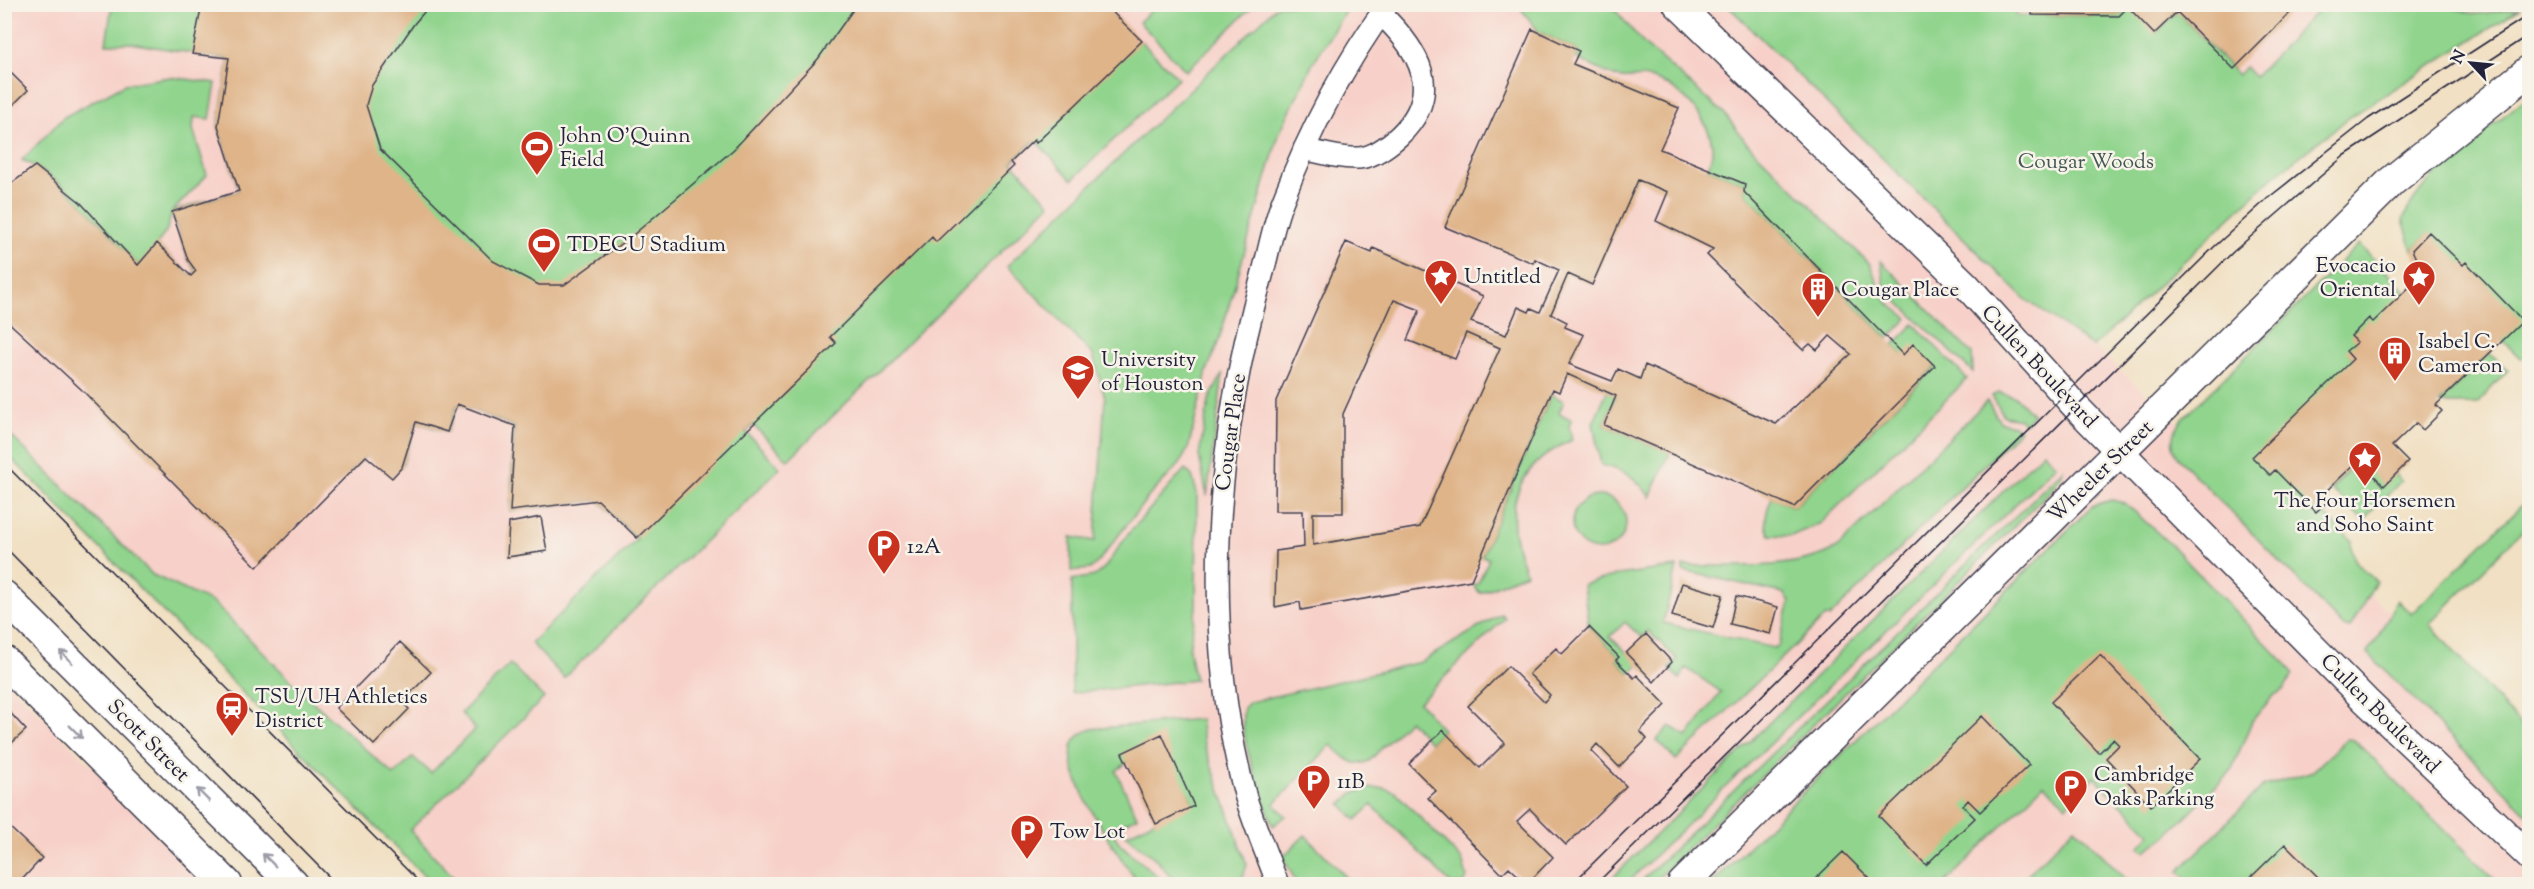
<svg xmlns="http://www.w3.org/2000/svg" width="2534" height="889" viewBox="0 0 2534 889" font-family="'Sorts Mill Goudy',serif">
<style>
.built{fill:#f7d1c9}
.green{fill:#90d48d;stroke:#597b64;stroke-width:1.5;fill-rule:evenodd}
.building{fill:#dfb489;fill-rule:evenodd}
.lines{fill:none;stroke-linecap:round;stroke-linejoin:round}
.minor-casing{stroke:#413e4f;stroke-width:24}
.tertiary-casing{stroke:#413e4f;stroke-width:30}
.secondary-casing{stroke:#413e4f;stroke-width:33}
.minor{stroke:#fff;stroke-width:21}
.tertiary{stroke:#fff;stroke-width:27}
.secondary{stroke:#fff;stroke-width:30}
.tram{stroke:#22223b;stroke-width:1.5}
.oneway{stroke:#9c9ca7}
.labels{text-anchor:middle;stroke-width:5;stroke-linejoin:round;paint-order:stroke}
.poi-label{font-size:21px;fill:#22223b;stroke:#f7f3e8;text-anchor:start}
.park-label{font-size:21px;fill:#435754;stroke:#f7f3e8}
.street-label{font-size:21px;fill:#22223b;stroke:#f7f3e8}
</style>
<rect width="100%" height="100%" fill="#f7f3e8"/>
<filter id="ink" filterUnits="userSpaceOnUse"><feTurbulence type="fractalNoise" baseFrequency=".0167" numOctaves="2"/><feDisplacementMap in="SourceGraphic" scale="12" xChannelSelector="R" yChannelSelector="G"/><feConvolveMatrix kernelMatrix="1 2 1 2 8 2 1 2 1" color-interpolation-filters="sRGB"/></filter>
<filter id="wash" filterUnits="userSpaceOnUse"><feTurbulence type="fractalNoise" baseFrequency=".008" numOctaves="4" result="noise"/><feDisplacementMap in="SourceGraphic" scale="24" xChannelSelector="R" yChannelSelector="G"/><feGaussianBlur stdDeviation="1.35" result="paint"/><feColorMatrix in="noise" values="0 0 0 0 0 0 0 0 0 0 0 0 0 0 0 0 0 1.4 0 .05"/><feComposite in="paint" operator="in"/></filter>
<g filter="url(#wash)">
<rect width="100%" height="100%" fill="#f1e0c3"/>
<path class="built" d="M4,5H2527L2350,117L2272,178L2094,347L2529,737V884H432L5,452Z
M4,678L209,884H5Z"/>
<path class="green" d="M2016,4V15L2119,16L2128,7L2156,33L2177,12L2238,75L2245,67L2255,77L2314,14L2327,5H2440L2475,14L2520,9L2350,117L2272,178L2093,347L2024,298L1727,5Z
M112,5H1104L1178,78L1072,180L1035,140L1012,162L1050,204L788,460L753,425L746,432L780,468L564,678L531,643L637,539L598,500L510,511L514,426L458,404L447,432L416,422L402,467L366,456L348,474C279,405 209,336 140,267C104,230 70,181 22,160L64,117L125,84L170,77L216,83L210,119L194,117L193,129L207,175L173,211L239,191L218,126L229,59L130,43L106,44ZM172,213L188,260L196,271L191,276L157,244L166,232Z
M1157,5V4L1254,5L1186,71L1139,22Z
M1278,5H1349L1313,63L1279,134L1219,340L1207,371L1188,449L1179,465L1149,496L1098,562L1090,569L1071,571V537L1095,541L1105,398L1093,355L1007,266Z
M1518,5H1611L1644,44L1725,114L1746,142L1870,264L1881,293L1889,304L1908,318L1888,339L1744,192L1745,184L1708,169C1710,162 1713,153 1712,146C1709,117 1677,84 1649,78C1639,76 1631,79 1622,78C1611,78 1586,62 1576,58L1579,51L1539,32Z
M2523,101L2529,107L2530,350L2521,359L2501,339L2429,233L2412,250L2403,219C2424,174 2484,132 2523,101Z
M2359,244L2406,292L2348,352L2354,360L2276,467L2352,541C2349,560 2363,569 2376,581L2350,628L2343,626L2177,457C2169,441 2172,433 2183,419Z
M1881,261L1972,354L1973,372L1891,295L1884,285Z
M1914,324L1967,379L1821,523L1791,536L1770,535C1762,522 1767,510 1772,497L1794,507L1935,367L1903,355L1893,345Z
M2489,353L2508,370L2477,404H2439Z
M1223,373L1207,496L1199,455L1209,400Z
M1607,391L1616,396L1604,425L1670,453L1650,497C1635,476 1626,471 1601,465L1593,423Z
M1998,392L2016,397L2033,415L2025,424L2020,419L2004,416L1992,396Z
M1551,395L1564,401L1559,413L1572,420L1569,425L1572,440C1510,468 1502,514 1526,573L1480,593L1473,585L1478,583L1489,559L1482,556Z
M1987,401L2000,422L2014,425L2020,430L1829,618L1826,616L1676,760L1657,740L1670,726L1687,737L1721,692L1686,668L1680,679L1669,669L1677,659L1648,631L1641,637L1625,622L1610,637L1639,664L1630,674L1616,660L1619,657L1589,627L1583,584L1618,575L1677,567L1663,623L1774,648L1779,645L1790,601L1783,593L1683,571V566C1735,565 1788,572 1836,549Z
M4,429L153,575L214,603L303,693L394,775L413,757L431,773L475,729L461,713L510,664L544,698L410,830L460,884H432L5,452Z
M2043,452L2056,465L1626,884H1606Z
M2373,452L2401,481L2363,520L2331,489L2359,460L2363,463Z
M1185,469L1192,476L1197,493L1196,609L1189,650L1195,680L1072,693V580L1095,576L1106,566L1128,534Z
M2063,470L2061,477L2051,490L1652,884H1638Z
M1572 523a27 27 0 1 1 54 0a27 27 0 1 1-54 0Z
M2111,500L2125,503L2172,546L2287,665L2293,675L2284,689L2273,696L2252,721L2231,771L2164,838L2145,851L2139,847L2151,834L2094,777L2067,806L2044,784L1944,884H1711L2092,506Z
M2522,505L2529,512V524L2429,624L2529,734V816L2367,652L2375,642L2397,600L2411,614Z
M1501,614L1505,618L1419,702L1443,730L1430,742L1409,720L1369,761C1351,769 1344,755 1331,745L1274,804L1286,816L1273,826C1263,798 1240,742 1243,713C1243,708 1246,705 1250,702L1421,662Z
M1200,719L1204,744L1247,865L1240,884H1176L1157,860L1126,835L1192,801L1159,738L1116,771L1137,817L1116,827L1113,834L1121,845L1166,884H1139C1120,857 1061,776 1073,744C1076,736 1083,733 1090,729Z
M2347,739L2354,740L2367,753L2499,884H2192L2179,871L2262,787L2313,771Z
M1370,788H1384L1395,792L1462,860L1467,877L1464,884H1451L1372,805L1356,820L1341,804L1353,793Z
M2075,827L2131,884H2018Z
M1305,835L1353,884H1297L1283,857Z"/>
<g id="blocks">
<path class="building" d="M202,4H431L414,24L372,85L366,105L380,149L493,261L539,285H564L633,235L734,149L818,59L857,4H1104L1142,41L1036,143L1034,140L1011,162L1014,166L936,242L932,237L830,337L836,343L637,538L598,500L510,511L515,426L457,404L447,432L416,422L402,467L392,478L366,456L257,567L82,390L4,318V189L35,166L80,202L138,265L157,243L191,276L196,271L188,260L172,212L239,191L218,126L229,58L192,54Z
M2032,4H2299L2234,69L2177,12L2154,34L2128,7L2119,16L2032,15Z
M1532,29L1579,51L1573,64L1679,108L1660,149L1745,184L1744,192L1903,355L1913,344L1935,366L1794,507L1604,425L1616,396L1567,374L1559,392L1553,389L1471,580L1301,610L1300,602L1275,607L1276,551L1304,547L1303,511H1275L1276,401L1346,242L1372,253L1373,248L1483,296L1471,322L1506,335L1518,307L1529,312L1531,308L1540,312L1559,270L1535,259L1533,263L1445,227ZM1638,180L1668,192L1656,221L1713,249L1707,255L1803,350L1810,344L1817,350L1830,336L1851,354L1776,424L1645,365L1640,379L1618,369L1612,381L1569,364L1584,335L1565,327L1567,322L1551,314L1568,274L1592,285ZM1394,300L1420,310L1407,340L1455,359L1466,333L1500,348L1420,527L1313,545V513H1343V414Z
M4,66L28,90L4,114Z
M2429,232L2463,265L2466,262L2523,321L2436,405L2442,411L2423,430L2416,423L2392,446L2408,462L2384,486L2359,460L2324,493L2330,499L2316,512L2275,470L2270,475L2252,457L2353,359L2346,351L2357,342L2351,336L2369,318L2373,322L2423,274L2412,250Z
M541,517L547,551L507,557L509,523Z
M1682,583L1723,595L1713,628L1672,616Z
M1736,596L1778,607L1771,634L1730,624Z
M1589,627L1619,657L1616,660L1634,678L1637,675L1666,705L1640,731L1647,739L1619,767L1597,744L1591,751L1626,786L1566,845L1530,809L1517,821L1553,857L1527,884L1509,867L1502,874L1428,798L1436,791L1409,764L1443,730L1480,768L1505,743L1468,706L1508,666L1544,702L1550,695L1529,674L1556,648L1562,654Z
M1646,634L1672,662L1654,682L1626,653Z
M400,642L431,672L402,702L409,709L374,745L336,708Z
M2100,655L2200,759L2151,806L2106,758L2119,745L2113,739L2099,753L2051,702Z
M4,706L26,730L4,750Z
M1982,716L2029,765L1980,812L1968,800L1963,806L1975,818L1926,865L1879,816Z
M1162,734L1194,806L1156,824L1122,753Z
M4,822L42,858L18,884H4Z
M2285,844L2325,884H2244Z
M1843,852L1875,884H1810Z"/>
</g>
</g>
<g filter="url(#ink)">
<use href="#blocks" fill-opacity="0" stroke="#413e4f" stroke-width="1.5"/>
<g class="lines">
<defs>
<path id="minor" d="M1304,149C1321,153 1342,159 1359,158C1374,157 1389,145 1399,136C1445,92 1419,50 1381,14
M1278,884C1267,856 1255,827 1246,798C1200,630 1215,442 1262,276C1269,251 1273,224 1283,200C1309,132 1345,63 1388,4"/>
<path id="tertiary" d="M1677,4L1967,286L2076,407L2366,701L2530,857"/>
<path id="secondary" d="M4,596L293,884
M4,661L227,884
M1683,884L2392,181L2530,70"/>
</defs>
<use href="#minor" class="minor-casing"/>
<use href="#tertiary" class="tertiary-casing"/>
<use href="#secondary" class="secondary-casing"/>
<use href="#minor" class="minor"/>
<use href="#tertiary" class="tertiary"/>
<use href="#secondary" class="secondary"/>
<path class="tram" d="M4,463L421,884
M4,546L336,884
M1572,884L2214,247L2268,198L2368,119L2530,14
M1596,884L2233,252L2344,156L2530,34"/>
</g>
<defs><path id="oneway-shaft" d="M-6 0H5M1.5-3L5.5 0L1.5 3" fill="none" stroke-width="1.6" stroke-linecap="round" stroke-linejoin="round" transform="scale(1.5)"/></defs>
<g class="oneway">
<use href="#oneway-shaft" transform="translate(66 657) rotate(-135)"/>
<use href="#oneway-shaft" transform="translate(76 732) rotate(45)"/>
<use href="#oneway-shaft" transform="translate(203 795) rotate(-135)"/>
<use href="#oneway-shaft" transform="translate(269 860) rotate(-135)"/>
</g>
</g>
<defs>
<symbol id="stadium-pin" viewBox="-11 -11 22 30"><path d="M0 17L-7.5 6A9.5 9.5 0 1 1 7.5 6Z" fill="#c8321e" stroke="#f7f3e8"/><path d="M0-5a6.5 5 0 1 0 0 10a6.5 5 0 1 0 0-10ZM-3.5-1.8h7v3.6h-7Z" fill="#fff"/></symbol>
<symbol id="sight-pin" viewBox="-11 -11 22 30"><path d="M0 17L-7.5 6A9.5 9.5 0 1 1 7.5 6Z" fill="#c8321e" stroke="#f7f3e8"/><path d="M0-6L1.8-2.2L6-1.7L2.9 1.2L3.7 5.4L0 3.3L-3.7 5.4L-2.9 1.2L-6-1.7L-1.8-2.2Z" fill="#fff"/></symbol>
<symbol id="building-pin" viewBox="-11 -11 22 30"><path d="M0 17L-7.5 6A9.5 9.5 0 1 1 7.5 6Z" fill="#c8321e" stroke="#f7f3e8"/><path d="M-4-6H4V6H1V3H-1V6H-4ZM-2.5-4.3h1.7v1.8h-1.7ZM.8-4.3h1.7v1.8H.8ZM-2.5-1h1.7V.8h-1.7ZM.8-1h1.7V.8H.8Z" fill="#fff"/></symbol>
<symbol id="university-pin" viewBox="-11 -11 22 30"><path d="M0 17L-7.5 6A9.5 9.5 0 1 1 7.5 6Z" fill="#c8321e" stroke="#f7f3e8"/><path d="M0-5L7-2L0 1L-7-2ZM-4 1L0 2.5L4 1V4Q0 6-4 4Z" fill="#fff"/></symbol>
<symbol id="parking-pin" viewBox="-11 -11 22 30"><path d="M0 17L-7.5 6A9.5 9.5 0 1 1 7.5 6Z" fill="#c8321e" stroke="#f7f3e8"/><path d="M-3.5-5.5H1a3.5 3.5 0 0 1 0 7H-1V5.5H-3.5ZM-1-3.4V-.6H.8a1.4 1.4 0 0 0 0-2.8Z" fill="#fff"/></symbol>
<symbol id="station-pin" viewBox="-11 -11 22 30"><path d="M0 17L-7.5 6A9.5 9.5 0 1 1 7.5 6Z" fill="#c8321e" stroke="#f7f3e8"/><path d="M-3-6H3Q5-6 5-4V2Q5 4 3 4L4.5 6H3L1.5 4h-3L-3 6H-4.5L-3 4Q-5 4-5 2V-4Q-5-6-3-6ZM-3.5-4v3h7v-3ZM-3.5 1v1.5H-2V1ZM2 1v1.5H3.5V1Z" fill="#fff"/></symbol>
</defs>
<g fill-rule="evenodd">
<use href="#stadium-pin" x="518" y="128" width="38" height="52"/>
<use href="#stadium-pin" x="525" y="225" width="38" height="52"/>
<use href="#sight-pin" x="1422" y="257" width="38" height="52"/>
<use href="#sight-pin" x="2400" y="258" width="38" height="52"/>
<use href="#building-pin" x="1799" y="270" width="38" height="52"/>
<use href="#building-pin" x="2376" y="334" width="38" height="52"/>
<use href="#university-pin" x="1059" y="352" width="38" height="52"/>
<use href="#sight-pin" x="2346" y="439" width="38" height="52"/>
<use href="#parking-pin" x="865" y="527" width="38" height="52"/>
<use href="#station-pin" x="213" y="689" width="38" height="52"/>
<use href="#parking-pin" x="1295" y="762" width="38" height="52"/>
<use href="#parking-pin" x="2052" y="767" width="38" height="52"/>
<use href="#parking-pin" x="1008" y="812" width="38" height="52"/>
</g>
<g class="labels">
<g class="poi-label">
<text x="560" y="142">John O'Quinn<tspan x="560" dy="24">Field</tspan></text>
<text x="567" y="251">TDECU Stadium</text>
<text x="2396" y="272" text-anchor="end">Evocacio<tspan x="2396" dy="24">Oriental</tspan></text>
<text x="1464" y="283">Untitled</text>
<text x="1841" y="296">Cougar Place</text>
<text x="2418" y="348">Isabel C.<tspan x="2418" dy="24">Cameron</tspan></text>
<text x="1101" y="366">University<tspan x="1101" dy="24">of Houston</tspan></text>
<text x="2365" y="507" text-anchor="middle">The Four Horsemen<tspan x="2365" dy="24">and Soho Saint</tspan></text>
<text x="907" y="553">12A</text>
<text x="255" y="703">TSU/UH Athletics<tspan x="255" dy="24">District</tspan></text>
<text x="2094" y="781">Cambridge<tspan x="2094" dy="24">Oaks Parking</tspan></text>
<text x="1337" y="788">11B</text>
<text x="1050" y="838">Tow Lot</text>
</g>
<g class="park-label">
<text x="2086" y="168">Cougar Woods</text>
</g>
<g class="street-label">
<text transform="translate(2040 366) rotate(47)" y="7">Cullen Boulevard</text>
<text transform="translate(1230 432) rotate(-82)" y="7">Cougar Place</text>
<text transform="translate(2100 471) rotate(-44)" y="7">Wheeler Street</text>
<text transform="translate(2381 713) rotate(45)" y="7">Cullen Boulevard</text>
<text transform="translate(149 740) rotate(45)" y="7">Scott Street</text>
</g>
</g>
<rect width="2534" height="889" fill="none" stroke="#f7f3e8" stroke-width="24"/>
<g transform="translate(2471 63) rotate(296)" stroke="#f7f3e8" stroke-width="4.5" paint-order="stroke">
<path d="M0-4.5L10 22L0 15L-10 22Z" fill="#22223b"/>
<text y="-9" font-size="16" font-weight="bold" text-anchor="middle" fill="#22223b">N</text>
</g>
</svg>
